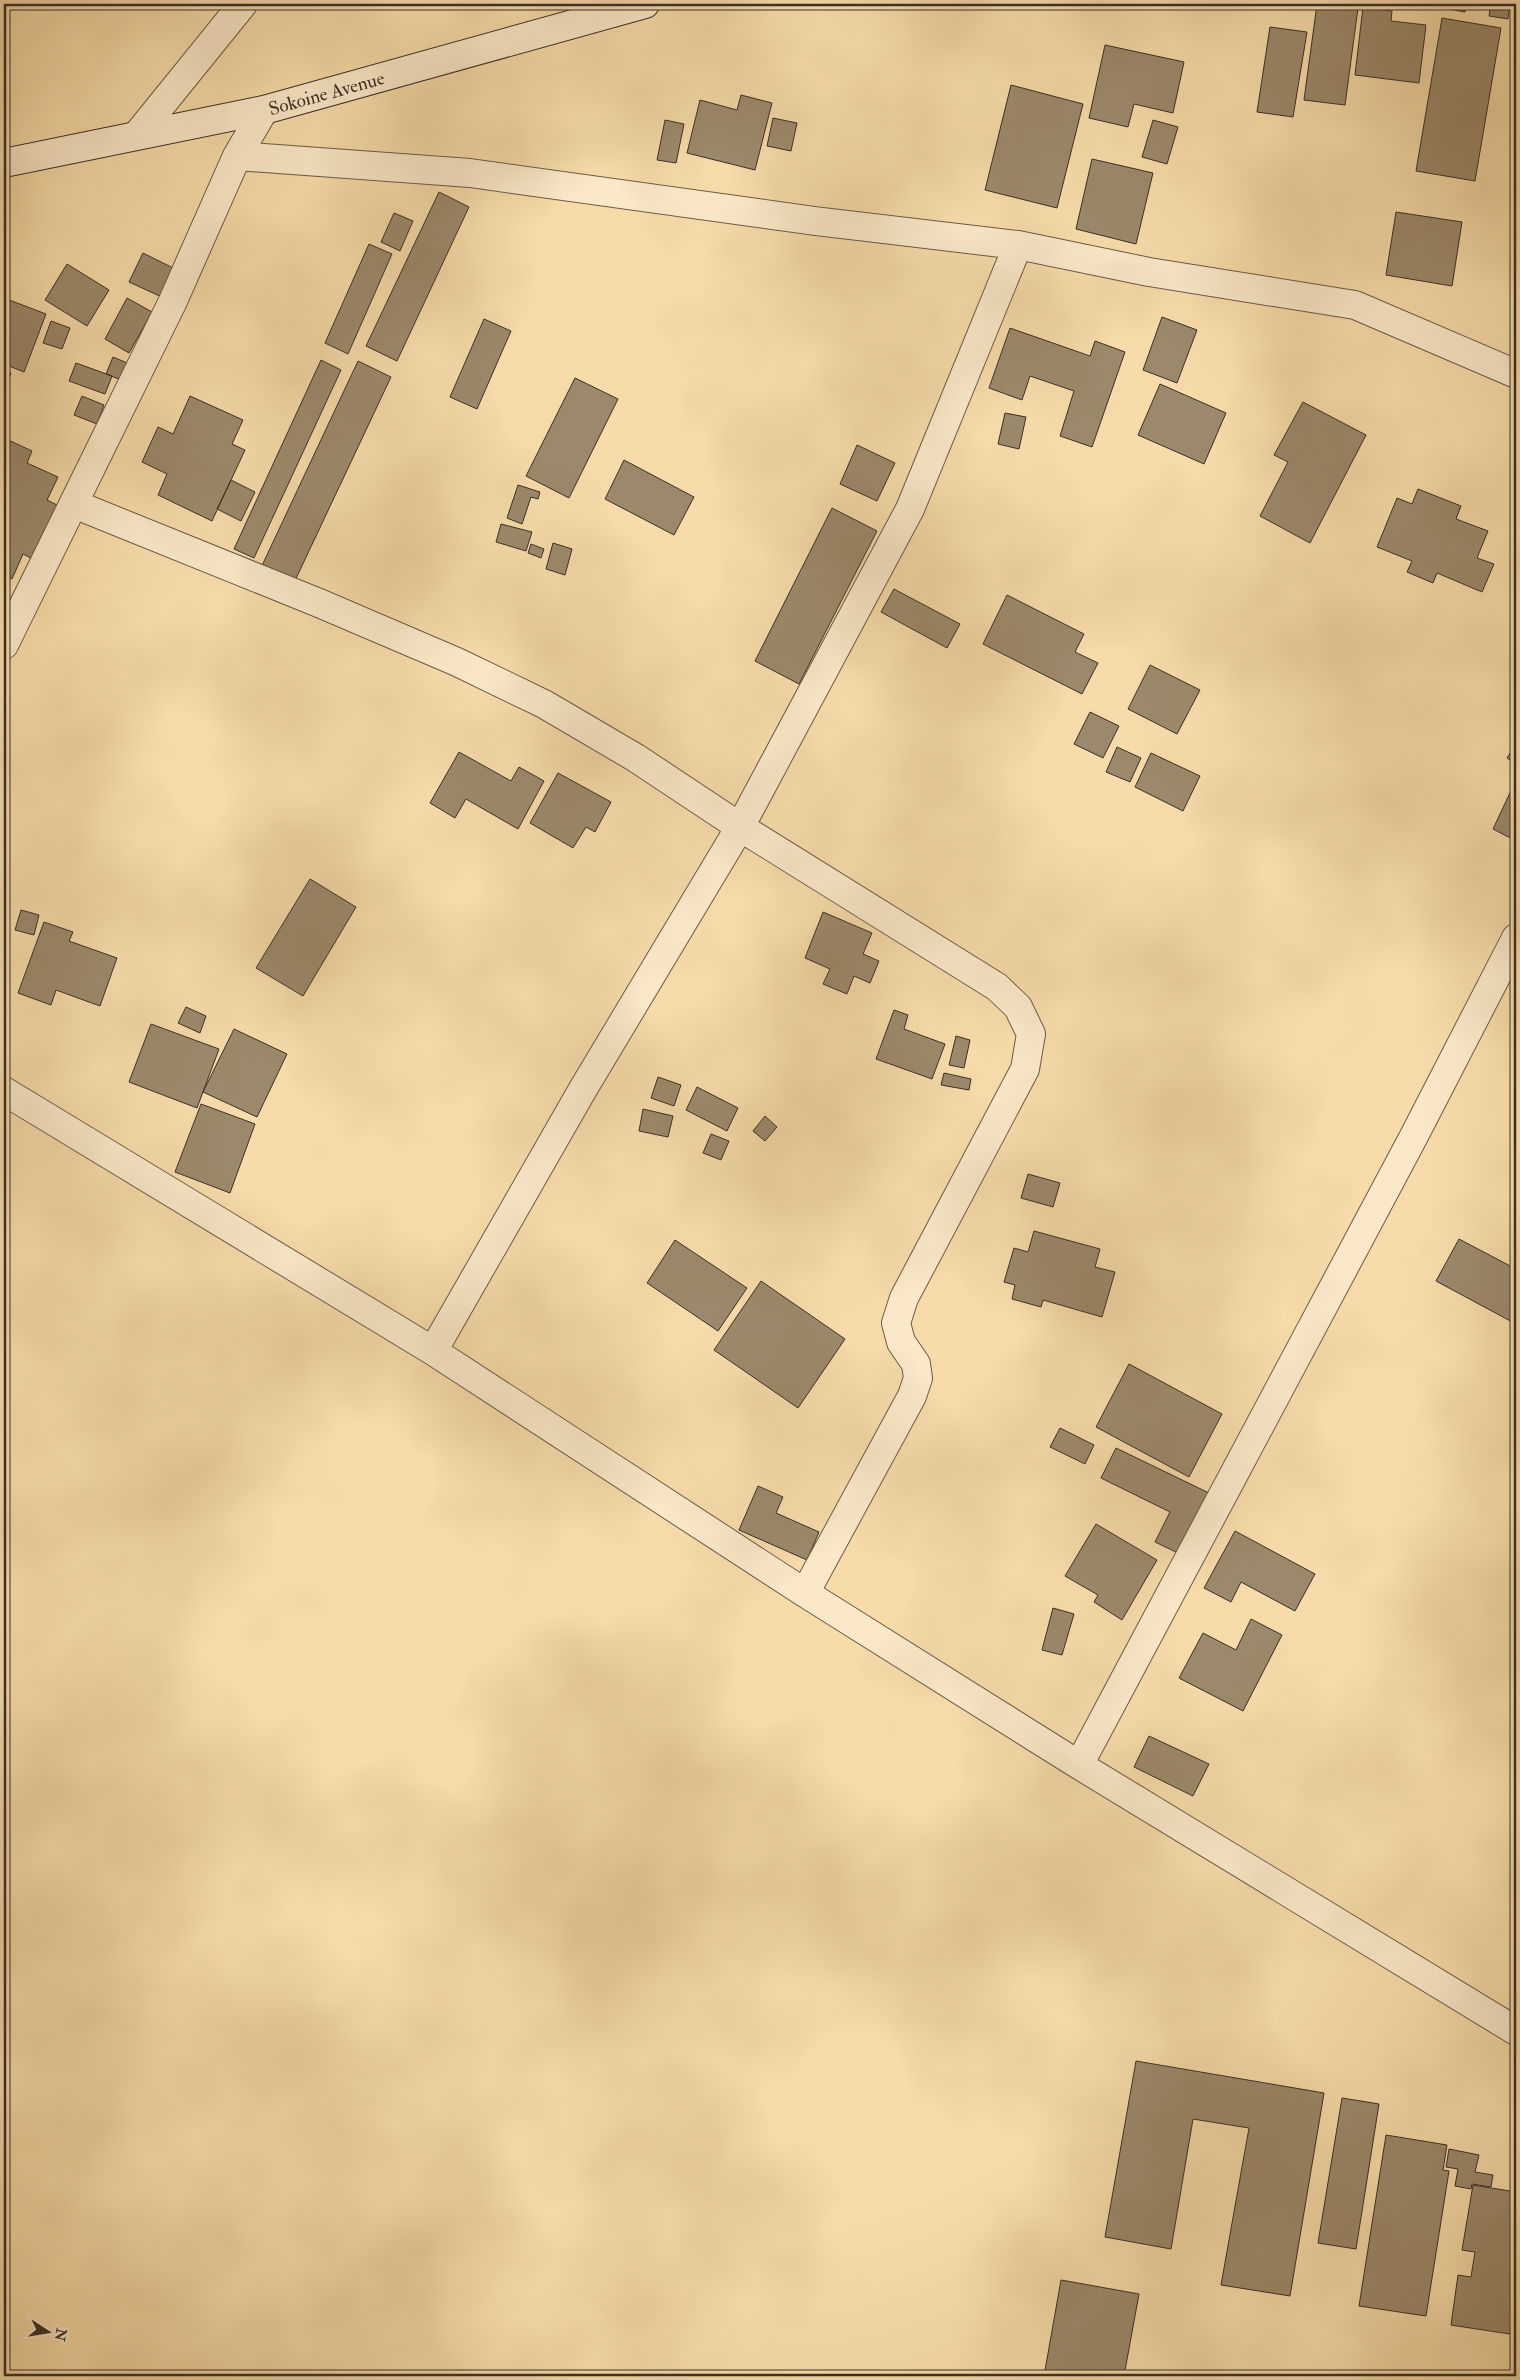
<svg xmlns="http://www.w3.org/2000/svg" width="1520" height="2380" viewBox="0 0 1520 2380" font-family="'IM FELL Double Pica',serif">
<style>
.building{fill:#9c896b;stroke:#3a3026}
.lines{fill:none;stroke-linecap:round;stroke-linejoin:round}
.street-casing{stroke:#695b47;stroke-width:30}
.secondary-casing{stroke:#3a3026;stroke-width:30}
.street{stroke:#fae8c8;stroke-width:28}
.secondary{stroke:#fae8c8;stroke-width:28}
.labels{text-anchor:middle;stroke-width:4.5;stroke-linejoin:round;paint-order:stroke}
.street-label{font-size:19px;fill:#3a3026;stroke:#fae8c8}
</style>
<rect width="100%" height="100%" fill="#f7dbaa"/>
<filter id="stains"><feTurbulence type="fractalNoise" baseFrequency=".004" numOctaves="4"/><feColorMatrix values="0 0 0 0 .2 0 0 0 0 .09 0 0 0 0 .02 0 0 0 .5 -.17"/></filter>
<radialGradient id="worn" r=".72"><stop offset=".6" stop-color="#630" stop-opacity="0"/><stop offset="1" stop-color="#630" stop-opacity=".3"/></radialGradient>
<path class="building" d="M1317,4L1358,8L1345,105L1304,100Z
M1448,4H1466L1465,12L1448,9Z
M1491,4H1510L1508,19L1489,16Z
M1363,7L1392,11L1391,21L1426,25L1419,83L1355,75Z
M1442,18L1501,28L1475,181L1416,171Z
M1270,27L1307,32L1293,117L1257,112Z
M1105,45L1184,62L1173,113L1134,104L1128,127L1089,118Z
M1011,85L1083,104L1057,208L985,190Z
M741,95L772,103L755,170L687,153L700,100L737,110Z
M773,118L797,123L791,151L767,146Z
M665,120L684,124L676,163L657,160Z
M1153,120L1178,127L1167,164L1142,157Z
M1092,159L1153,173L1136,244L1076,229Z
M439,192L469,207L397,361L366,346Z
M1396,212L1462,222L1452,286L1386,275Z
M394,213L413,221L400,251L381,242Z
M369,244L392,254L348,354L325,343Z
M143,253L177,270L164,298L129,282Z
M67,264L109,290L87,326L45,300Z
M4,298L46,314L24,372L4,364Z
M127,298L152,312L129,353L105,339Z
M1162,317L1197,330L1177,383L1143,370Z
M484,319L511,331L477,409L450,397Z
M51,321L70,328L62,349L43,343Z
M1010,328L1090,356L1095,341L1125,352L1092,447L1060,436L1074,391L1030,376L1022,400L989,388Z
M113,357L132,365L124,381L106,374Z
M321,360L341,370L254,558L234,549Z
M358,361L391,377L292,587L259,572Z
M76,363L112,376L105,394L69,381Z
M4,370L11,373L4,392Z
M575,378L618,399L569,498L526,476Z
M1160,384L1226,413L1204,464L1138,435Z
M82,396L104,405L97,424L74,415Z
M190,396L243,420L232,444L245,450L212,521L158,495L167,474L142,462L158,427L173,434Z
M1303,402L1366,435L1310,543L1260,516L1288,462L1274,455Z
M1005,413L1026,417L1019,449L998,444Z
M4,438L32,451L27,463L58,477L47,500L57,505L33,559L23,554L12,579L4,575Z
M857,445L895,463L877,501L840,484Z
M624,460L694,497L674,535L605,499Z
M231,480L255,492L241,521L217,509Z
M518,485L540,492L538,499L531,497L522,524L507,518Z
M1418,489L1461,506L1456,519L1488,531L1477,558L1494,564L1482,592L1437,573L1433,583L1407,572L1412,561L1377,547L1397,498L1412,504Z
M832,508L877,531L799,684L755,661Z
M501,524L532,532L526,551L496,542Z
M553,543L572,549L565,575L546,569Z
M531,544L544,549L541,558L528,553Z
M894,589L960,624L947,648L881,612Z
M1007,595L1084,634L1075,652L1098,663L1082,694L983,644Z
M1150,665L1200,690L1177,734L1128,709Z
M1090,712L1119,726L1103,758L1074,744Z
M1516,744V764L1507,758Z
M1117,747L1141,758L1130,782L1106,772Z
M459,752L511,781L519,767L544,781L518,829L466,799L455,818L430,803Z
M1151,753L1200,776L1183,811L1135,787Z
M558,773L611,802L595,832L586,827L573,848L530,823Z
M1516,780V841L1493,829Z
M310,879L356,907L303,996L256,968Z
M21,910L39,915L34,935L15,930Z
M823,912L872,933L863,954L879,961L870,983L854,976L847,994L823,984L830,969L805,958Z
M44,922L73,932L69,941L117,958L100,1006L56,990L51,1005L18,993Z
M186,1007L206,1016L200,1033L178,1023Z
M894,1010L908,1015L904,1029L945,1044L932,1079L876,1059Z
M151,1024L219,1049L197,1108L129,1082Z
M234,1029L287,1054L257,1117L203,1092Z
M956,1036L970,1040L964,1068L949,1065Z
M944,1073L971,1079L969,1090L941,1085Z
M658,1077L681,1085L674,1106L651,1098Z
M697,1087L738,1108L727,1131L686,1110Z
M201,1104L255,1124L230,1193L175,1172Z
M643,1109L673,1116L668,1137L639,1131Z
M765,1116L777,1127L765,1141L753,1131Z
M711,1134L729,1141L721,1160L703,1153Z
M1028,1174L1060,1183L1053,1207L1021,1198Z
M1034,1231L1100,1249L1095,1267L1115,1272L1102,1317L1043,1300L1041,1307L1012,1299L1015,1285L1004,1282L1014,1248L1028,1252Z
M1459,1239L1516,1269V1324L1436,1281Z
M675,1240L747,1288L718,1331L647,1283Z
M761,1281L845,1339L798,1408L714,1350Z
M1129,1364L1222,1414L1189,1477L1096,1427Z
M1060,1428L1094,1445L1085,1464L1050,1447Z
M1116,1448L1209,1493L1180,1554L1155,1542L1170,1512L1101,1478Z
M758,1486L783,1497L776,1513L819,1532L807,1560L739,1530Z
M1096,1524L1157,1560L1122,1620L1094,1602L1098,1595L1065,1576Z
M1235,1531L1315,1574L1295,1611L1241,1582L1231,1602L1204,1588Z
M1053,1608L1074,1614L1062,1655L1042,1650Z
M1251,1619L1282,1635L1243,1711L1179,1678L1203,1633L1236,1650Z
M1149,1736L1209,1764L1193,1796L1134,1767Z
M1136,2061L1324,2093L1290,2296L1221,2285L1249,2128L1193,2119L1171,2249L1105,2237Z
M1342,2098L1379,2104L1356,2249L1318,2243Z
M1386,2135L1447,2145L1443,2170L1449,2171L1426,2316L1359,2306Z
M1449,2149L1479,2155L1475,2172L1493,2175L1491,2187L1472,2184L1471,2189L1455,2186L1458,2169L1446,2167Z
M1473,2185L1516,2192V2335L1451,2325L1458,2275L1471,2277L1475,2252L1462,2250Z
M1061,2280L1139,2294L1124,2376H1044Z"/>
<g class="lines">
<defs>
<path id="street" d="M137,135L243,4
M237,156L470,173L815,221L1018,245L1149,272L1355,305L1516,374
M74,504L319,603L457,662L544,704L636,758L740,827L997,987L1018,1007L1031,1034L1025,1069L904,1298L896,1323L901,1342L916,1364L918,1378L912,1396L805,1593
M4,645L173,301L237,156L264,110
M4,1091L433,1351L805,1593L1079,1765L1516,2031
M433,1351L583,1089L740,827L910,509L1018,245
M1079,1765L1414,1136L1516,938"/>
<g id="secondary">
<path id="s1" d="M4,163L264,110L645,4"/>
</g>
</defs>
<use href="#street" class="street-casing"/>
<use href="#secondary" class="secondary-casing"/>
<use href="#street" class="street"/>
<use href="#secondary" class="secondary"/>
</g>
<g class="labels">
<g class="street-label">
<text dy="7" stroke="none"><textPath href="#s1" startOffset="330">Sokoine Avenue</textPath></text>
</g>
</g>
<rect width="1520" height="2380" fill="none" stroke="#f7dbaa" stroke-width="20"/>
<rect x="5" y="5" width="1510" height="2370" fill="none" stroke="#3a3026" stroke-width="2.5"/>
<rect x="10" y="10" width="1500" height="2360" fill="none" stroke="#3a3026"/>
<g transform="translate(48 2332) rotate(102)" stroke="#fae8c8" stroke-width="4" paint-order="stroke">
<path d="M0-4L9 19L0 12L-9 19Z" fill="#3a3026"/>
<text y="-8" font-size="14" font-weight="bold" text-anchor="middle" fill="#3a3026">N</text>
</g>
<rect width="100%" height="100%" filter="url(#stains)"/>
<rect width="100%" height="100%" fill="url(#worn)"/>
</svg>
